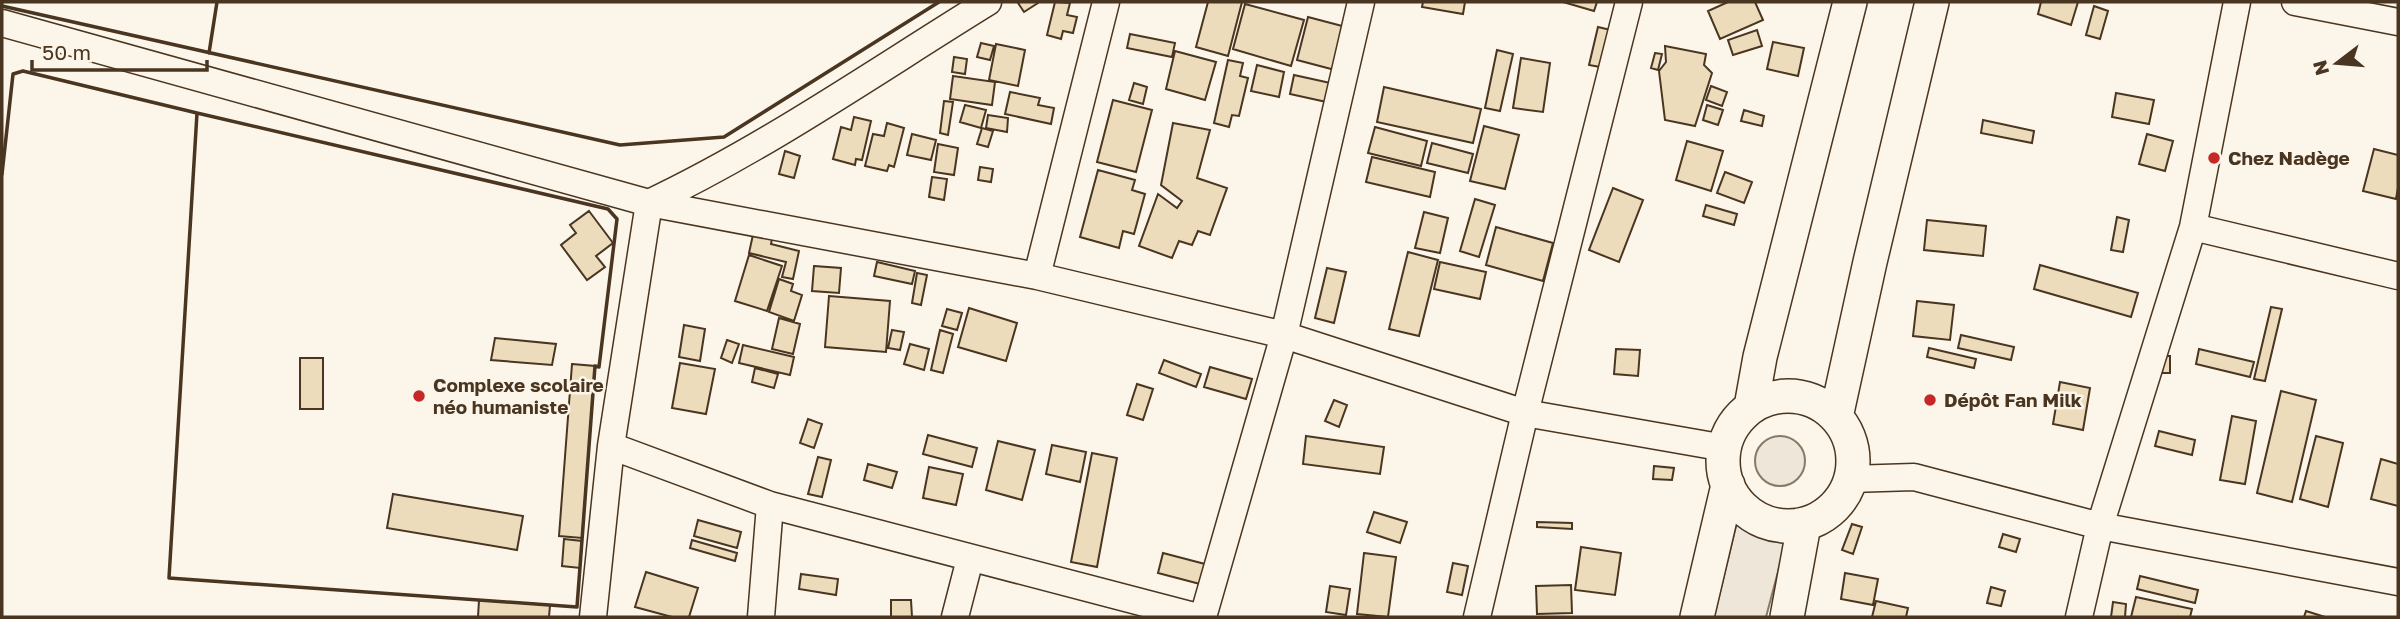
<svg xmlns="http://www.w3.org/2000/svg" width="2400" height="619" viewBox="0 0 2400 619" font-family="'Golos Text',sans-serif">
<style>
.green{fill:#ede6d9;stroke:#887966;stroke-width:2}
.building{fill:#ecdcbc;stroke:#4a3520;stroke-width:2}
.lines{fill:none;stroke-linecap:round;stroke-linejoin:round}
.minor-casing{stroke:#4a3520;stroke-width:29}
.major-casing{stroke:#4a3520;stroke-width:36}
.minor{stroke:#fbf6e9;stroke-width:26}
.major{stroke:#fbf6e9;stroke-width:33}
.wall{stroke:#4a3520;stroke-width:3.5}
.poi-dot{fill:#c62828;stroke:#fbf6e9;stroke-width:2.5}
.labels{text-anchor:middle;stroke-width:5;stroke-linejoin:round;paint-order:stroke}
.poi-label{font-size:19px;font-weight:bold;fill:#4a3520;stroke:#fbf6e9;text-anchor:start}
</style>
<rect width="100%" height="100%" fill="#fbf6e9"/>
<path class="green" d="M1755 461a25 25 0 1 1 50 0a25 25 0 1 1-50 0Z
M1738,518C1753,536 1769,541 1789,530L1766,617H1714Z"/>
<path class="building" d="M1020,2H1038V3L1024,12L1018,3Z
M1055,2L1070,3L1067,15L1077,17L1073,33L1063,31L1061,39L1047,35Z
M1208,2H1242L1228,56L1196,47Z
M1423,2H1465L1463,14L1422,7Z
M1563,2H1597L1594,11Z
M1728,2H1755L1763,20L1720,39L1708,11Z
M2041,2H2078L2071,25L2038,14Z
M1245,4L1304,20L1291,66L1233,49Z
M2094,6L2108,11L2100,39L2086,35Z
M1308,17L1346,27L1335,70L1297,60Z
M1598,27L1615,31L1606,68L1589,65Z
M1757,30L1762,46L1733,55L1728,40Z
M1130,34L1175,43L1172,57L1127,48Z
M1773,42L1804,48L1798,76L1767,69Z
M981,43L994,46L990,60L977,57Z
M996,44L1025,50L1018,86L989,80Z
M1665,46L1706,54L1704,65L1712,73L1695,126L1665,120L1659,71L1666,62Z
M1497,50L1513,54L1500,111L1485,108Z
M1175,51L1216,62L1205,100L1166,89Z
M1655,53L1662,54L1658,70L1651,68Z
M954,57L967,59L965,74L952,72Z
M1521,58L1550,63L1543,112L1513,108Z
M1228,60L1243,63L1240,76L1248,78L1239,116L1232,115L1229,127L1214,123Z
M1257,65L1284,72L1279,97L1251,91Z
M1294,75L1335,84L1331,103L1290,94Z
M953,76L995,82L992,105L950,99Z
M1134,83L1147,87L1143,104L1129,100Z
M1711,86L1727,92L1722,106L1706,100Z
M1384,87L1481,109L1473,143L1377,122Z
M1010,92L1040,98L1038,105L1054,108L1051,124L1005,114Z
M2116,93L2154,100L2149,124L2112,117Z
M1113,100L1152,110L1136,172L1097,162Z
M944,101L953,102L948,135L940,133Z
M965,105L986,110L981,128L960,122Z
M1707,105L1723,110L1718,125L1703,120Z
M1744,110L1764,116L1762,126L1741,121Z
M988,115L1008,118L1007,132L986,128Z
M854,117L871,121L862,160L856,159L855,165L833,159L841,127L851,130Z
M1983,120L2034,131L2032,143L1981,133Z
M887,123L904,128L894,167L889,165L887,171L865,166L873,134L884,136Z
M1173,123L1210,130L1197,178L1227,188L1210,235L1198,231L1192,245L1179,241L1172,258L1139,246L1158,194L1177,208L1182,201L1161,185Z
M1484,126L1519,135L1505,189L1470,181Z
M1375,127L1427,141L1421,166L1368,153Z
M982,128L993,131L988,147L977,144Z
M912,134L936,140L931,160L907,155Z
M2147,134L2173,141L2165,171L2139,164Z
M1687,141L1723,151L1711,191L1676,180Z
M1432,143L1473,154L1468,173L1427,163Z
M938,144L958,148L954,175L934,172Z
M2374,149L2398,155V188L2396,199L2363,191Z
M785,151L800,156L794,178L779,174Z
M1372,157L1435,172L1430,197L1366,182Z
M980,167L993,169L991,182L978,180Z
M1098,170L1135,180L1132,190L1145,194L1134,234L1123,231L1119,248L1080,237Z
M1725,172L1752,182L1744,203L1717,193Z
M932,177L947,179L944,200L929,197Z
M1613,188L1643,200L1619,262L1589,250Z
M1475,199L1495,205L1479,257L1460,251Z
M1706,205L1737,214L1734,225L1703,216Z
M589,211L613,243L596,256L605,267L587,280L561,245L576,233L570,225Z
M1424,212L1448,218L1440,253L1415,248Z
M2117,217L2129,220L2123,252L2111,250Z
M1927,220L1986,226L1983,256L1924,250Z
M1496,227L1553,243L1543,281L1486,265Z
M754,230L773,234L771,244L799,251L793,279L782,277L786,262L749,253Z
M1408,252L1438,260L1419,336L1389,329Z
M749,255L782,266L767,311L735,301Z
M877,262L915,271L912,284L874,276Z
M1440,262L1486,272L1480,299L1434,289Z
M2040,265L2138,293L2131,317L2034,289Z
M814,266L841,268L839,293L812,291Z
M1327,268L1346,272L1334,323L1315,318Z
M917,273L927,275L921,305L912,303Z
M779,279L793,284L791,291L802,295L794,321L769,312Z
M829,296L890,301L886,352L825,347Z
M1917,301L1954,305L1950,340L1913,336Z
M2271,307L2282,309L2265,381L2254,379Z
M969,308L1017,323L1006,361L958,347Z
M947,309L962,313L957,330L942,326Z
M779,318L800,324L793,354L772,349Z
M684,325L705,329L700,361L679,357Z
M892,330L904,332L900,350L888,348Z
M940,330L953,334L943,373L931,370Z
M1961,335L2014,347L2011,360L1958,348Z
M495,338L556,344L552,365L491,360Z
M727,340L739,344L732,363L721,358Z
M910,344L929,349L924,370L904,364Z
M743,345L794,357L790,375L739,363Z
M1929,348L1976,359L1974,368L1927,357Z
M1616,349L1640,350L1638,376L1614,374Z
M2199,349L2254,362L2250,377L2196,364Z
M2163,356H2170V373H2162Z
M300,358H323V409H300Z
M1164,360L1201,374L1196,387L1159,373Z
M680,363L715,369L706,414L672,408Z
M572,364L595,366L582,538L559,536Z
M1210,367L1252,379L1246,399L1204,387Z
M755,368L778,374L774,388L752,382Z
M2060,382L2090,388L2083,430L2053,424Z
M1137,384L1153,389L1143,420L1127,415Z
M2281,391L2316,400L2292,502L2257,493Z
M1334,400L1347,405L1339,427L1325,421Z
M2232,416L2256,421L2245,484L2220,480Z
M808,419L822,424L814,448L800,443Z
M2159,431L2195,440L2192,455L2155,446Z
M928,435L977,448L972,467L923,454Z
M1306,436L1384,447L1380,474L1303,464Z
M2316,436L2343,443L2328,507L2300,499Z
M998,441L1035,450L1022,500L986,490Z
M1052,445L1086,452L1080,482L1046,474Z
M1092,453L1117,458L1097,567L1071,562Z
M818,457L831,460L822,497L808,494Z
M2381,459L2398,464V506L2371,499Z
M868,464L897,472L892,488L864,480Z
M1654,466L1674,468L1672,480L1653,479Z
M929,467L963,474L956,505L923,498Z
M393,494L523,516L517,550L387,528Z
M1374,512L1407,522L1400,543L1367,532Z
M698,520L741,532L737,548L694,536Z
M1537,522L1572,523V529L1537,527Z
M1852,524L1862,527L1853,554L1842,550Z
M2003,534L2020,539L2016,552L1999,547Z
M564,539L582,541L580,568L562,566Z
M692,540L737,553L735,561L690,548Z
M1581,547L1621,553L1615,595L1575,590Z
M1163,553L1205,564L1200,584L1158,573Z
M1364,553L1396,557L1388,617L1357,614Z
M1453,563L1468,566L1462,595L1447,592Z
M646,572L698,588L689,617H672L635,607Z
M1845,573L1878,579L1873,605L1841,599Z
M801,574L838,579L836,595L799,589Z
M2140,576L2198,590L2195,603L2137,589Z
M1571,585L1572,613L1537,614L1536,586Z
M1330,586L1350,589L1346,615L1326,612Z
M1991,587L2005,591L2001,606L1987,603Z
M2136,597L2192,609L2190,617H2131Z
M479,600L550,605L549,617H478Z
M891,600H911L912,617H891Z
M1876,601L1908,608L1906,617H1872Z
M2113,602L2126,604L2125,617H2111Z
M2306,611L2325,617H2304Z"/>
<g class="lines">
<defs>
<path id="minor" d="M2295,2L2398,22
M2,23L649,203L1037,276L1284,335L1525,413L1725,448
M649,203C767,147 876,71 988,2
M2193,227L2398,276
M1037,276L1106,2
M611,446L770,505L1198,617
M1850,479L1914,477L2100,526L2398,582
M593,617L611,446L649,203
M761,617L770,505
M955,617L970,559
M1203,617L1284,335L1361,2
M1477,617L1525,413L1629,2
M2079,617L2100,526L2193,227L2237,2"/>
<path id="major" d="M1723 461a65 65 0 1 1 130 0a65 65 0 1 1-130 0Z
M1751,407L1760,357L1850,2
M1836,417L1870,262L1932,2
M1697,617L1728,485
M1787,617L1804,525"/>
</defs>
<use href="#minor" class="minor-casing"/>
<use href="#major" class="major-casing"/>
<use href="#minor" class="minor"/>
<use href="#major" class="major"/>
<path class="wall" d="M2,6L620,145L724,137L939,2
M209,53L217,2
M197,113L608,209L617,219L599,367L595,366L577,607L169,578Z
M2,174L13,74L23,71L197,113"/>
</g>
<g class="poi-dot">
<circle cx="2214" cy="158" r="7"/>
<circle cx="419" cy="396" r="7"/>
<circle cx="1930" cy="400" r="7"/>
</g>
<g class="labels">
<g class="poi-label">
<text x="2228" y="165">Chez Nadège</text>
<text x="433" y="392">Complexe scolaire<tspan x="433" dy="22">néo humaniste</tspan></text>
<text x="1944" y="407">Dépôt Fan Milk</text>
</g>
</g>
<rect width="2400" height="619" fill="none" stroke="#4a3520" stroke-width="7"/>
<g transform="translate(2337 63) rotate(254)" stroke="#fbf6e9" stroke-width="5" paint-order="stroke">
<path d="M0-5L12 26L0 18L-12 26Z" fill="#4a3520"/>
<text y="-10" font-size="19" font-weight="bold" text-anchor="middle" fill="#4a3520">N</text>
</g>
<path d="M32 60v10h175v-10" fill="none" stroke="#4a3520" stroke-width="3.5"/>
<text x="42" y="60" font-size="21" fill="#4a3520" stroke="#fbf6e9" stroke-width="5" paint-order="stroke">50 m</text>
</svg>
